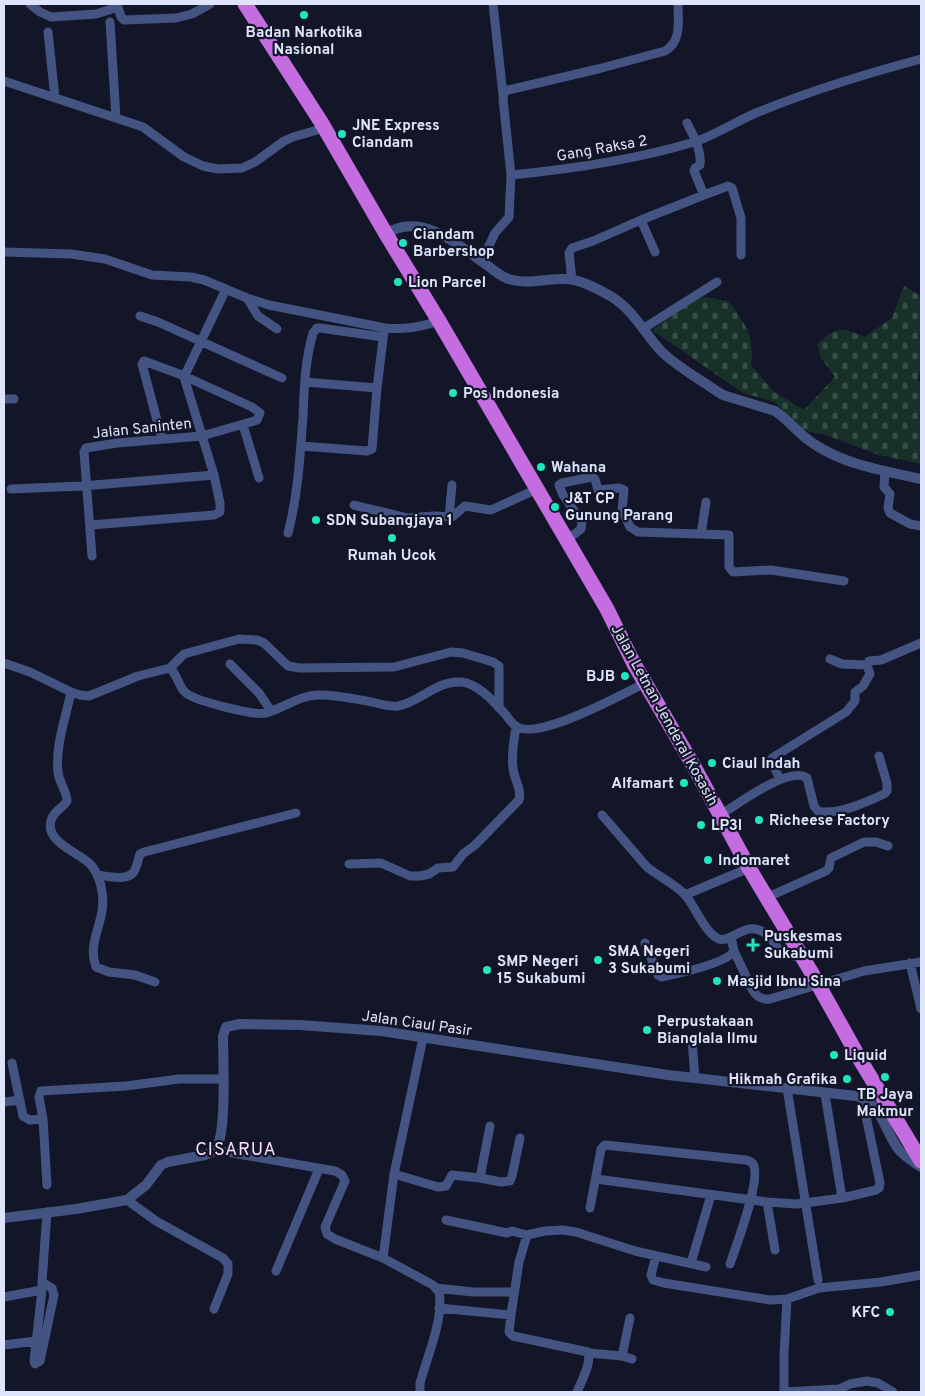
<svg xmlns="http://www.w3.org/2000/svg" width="925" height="1396" viewBox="0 0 925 1396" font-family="Overpass,sans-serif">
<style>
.cemetery{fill:url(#cemetery-stones)}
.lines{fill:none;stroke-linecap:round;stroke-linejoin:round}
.stream{stroke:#113343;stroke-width:2.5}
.minor{stroke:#445482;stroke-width:9}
.tertiary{stroke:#445482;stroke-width:10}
.trunk{stroke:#c46ce0;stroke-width:15}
.poi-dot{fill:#1fe6be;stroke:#131628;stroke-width:2}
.labels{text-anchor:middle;stroke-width:4.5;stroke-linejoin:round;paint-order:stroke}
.poi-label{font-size:15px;font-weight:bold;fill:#dee4fb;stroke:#131628;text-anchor:start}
.street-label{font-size:15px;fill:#dee4fb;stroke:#131628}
.quarter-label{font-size:18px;letter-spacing:1px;fill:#fce0fa;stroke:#131628}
</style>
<defs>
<pattern id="cemetery-stones" width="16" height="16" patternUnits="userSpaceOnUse" patternTransform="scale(1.25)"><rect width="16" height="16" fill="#173129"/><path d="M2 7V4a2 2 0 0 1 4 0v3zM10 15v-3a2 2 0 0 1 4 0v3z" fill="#384f49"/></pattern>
</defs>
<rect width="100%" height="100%" fill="#131628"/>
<path class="cemetery" d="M904,286L921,296V364L918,381L921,382V464L879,455L826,435L802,430L775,402L743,393L652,330L685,306L703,297L729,301C745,325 755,334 751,365L773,391L804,410L835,377L821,358L817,344C837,327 840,326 864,337L892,318Z"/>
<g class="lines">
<path class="stream" d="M845,1390L858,1392"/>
<path class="minor" d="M30,4L40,12L51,17L96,14L118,7L121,17L124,20L176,18L192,14L210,4
M493,4L503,95
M110,22L116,118
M48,32L55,98
M4,81L143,127L184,157L203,166L218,169L242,168L255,162L284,141L293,137L324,128
M511,175C572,169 635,160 694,142C715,135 735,122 756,113C809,91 865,74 921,59
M704,195L728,186L732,188L741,218V255
M641,220L704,195L694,171L695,168L700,165C702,150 693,135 687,123
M4,252L71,254L105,259L152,275L191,277L204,280L247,298L269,305L385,328C405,330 420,327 439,321
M482,261L495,233L509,217L511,175L503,99L504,92L508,90L598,69L665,51C682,42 678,20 678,4
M572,280L569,253L572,248L593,241L641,220L655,252
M247,298L258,316L277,329
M140,316L158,322L282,378
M644,328L717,282
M184,377L226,289
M305,382L377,388
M4,399H14
M243,425L259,478
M301,446L367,451L372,449L377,388L384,331
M885,471L884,487L890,494L888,508L890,513L910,524L921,526
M11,489L82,486L214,475
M354,505L408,518L434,516L452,517L465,506L491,510L537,489
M449,517L452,485
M91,525L214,515L220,512V503L214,475L184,377
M288,533C298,495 300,456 303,417C304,389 305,360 313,333L317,328H320L383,337
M701,534L706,502
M567,540L581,529L582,522L563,495L559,485L562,483L592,477L595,479L598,490L619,488L624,490L622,510L630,527L638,532L729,535V567L733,572L771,570L844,581
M92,556L84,452L86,448L117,443L202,436L254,421L257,420L260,413L252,407L182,375L144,361L142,364L162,439
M830,659L842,664L867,665
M4,663L30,672L71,692L80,695L89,696L138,676L170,668L184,654L239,639L257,640L264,643L288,666L300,668L394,667L451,652L463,653L493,662L499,666V708
M230,664L259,693L271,711
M170,668C178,675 178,687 186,693C195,701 255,716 266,713C284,708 300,695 319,695C337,695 355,699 372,702C380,704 389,707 398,706C420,702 437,680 461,682C478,683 495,703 506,715C509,719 512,724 516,726C536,742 623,694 645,683
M71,692C66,717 55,746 58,772C59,783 67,791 67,801C63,808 55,810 52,818C42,841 78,852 90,864C97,871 101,883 102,892C107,921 86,941 96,967L109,972L135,975L155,982
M780,779L772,763V758L846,712L855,701V692L863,686L870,674L867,665L869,661L881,660L921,643
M602,815L646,866C658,877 675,883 686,896C696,908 705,933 719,939C730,943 743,924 759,930C779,937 770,957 803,957
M720,815C737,805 789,765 807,778L814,806L818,811C836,816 867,802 884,794L887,791V783L879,756
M349,864L381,863L410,876H420L429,874L438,868L453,867L463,854L475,845L519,800C522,789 514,779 513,768C511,753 514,741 516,727
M97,875C107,876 125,881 133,873C137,868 138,859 140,854L144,852L296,813
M685,895L749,868
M768,897L826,871L829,868L831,858L864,842H876L888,846
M731,937L734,951L752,989C756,996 761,1000 770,999L864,971L921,962
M645,943L658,975L661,977C676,974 726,964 734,951
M910,963L921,1009
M692,1040L695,1078
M12,1063L23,1116L30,1120L43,1119
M787,1088L818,1280
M825,1094L842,1198
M4,1102L20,1100
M216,1150L335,1171L342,1175L345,1181L325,1227L327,1234L335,1239L383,1258L433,1285L439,1292C444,1319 427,1357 420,1383V1392
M394,1174L438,1187L446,1186L452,1175L480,1178L490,1126
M480,1178L501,1182L510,1181L512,1176L520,1138
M596,1179L767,1202L797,1204L842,1198L876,1190L879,1188L880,1183L862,1097
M47,1185L43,1119L39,1097L41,1091L126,1086L179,1079H222
M127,1200L156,1221L223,1258L228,1264V1274L214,1309
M767,1202L775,1250
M590,1208L601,1149L605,1145L746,1160C749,1161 751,1161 753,1164C762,1179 736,1246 730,1264
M446,1220L507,1233L512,1231L527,1235
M656,1256L651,1275L653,1280L664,1283L770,1300L787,1299L819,1288L881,1282L921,1275
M383,1258L394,1174L423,1038
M691,1263L711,1195
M276,1271L319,1169
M42,1282L52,1288L54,1295L40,1361L35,1364L34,1361L42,1290V1282L47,1212
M436,1288L473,1292H514
M4,1297L42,1290
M439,1308L511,1315L519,1262L527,1235L545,1231L562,1230L576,1232L635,1251L706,1267
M511,1315L509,1332L513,1336L588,1352C592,1363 581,1382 577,1392
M4,1345L36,1341
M589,1353L622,1356L630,1318
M622,1356L632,1359
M784,1392V1354L787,1299
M785,1392L839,1389L850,1384L867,1381L878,1383L893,1392"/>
<path class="tertiary" d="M386,234C418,212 454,241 481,261C489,266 497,274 506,278C526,286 546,278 566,279C582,280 598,289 612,297C633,310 644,332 660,350C673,364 699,379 715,390L723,395L775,411C789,420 799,435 814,444C845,465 885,471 921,479
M4,1218L76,1209L127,1200L146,1185L161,1165L168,1162L205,1155L216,1150C227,1130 223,1061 223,1036L226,1027L240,1024L300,1025L381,1031L668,1075L856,1096C882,1102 884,1131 899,1150C905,1157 914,1162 921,1167"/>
<path class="trunk" d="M245,4L321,122L386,234L439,321L607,609L634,664L692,763L749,868L810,970L862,1063L921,1161"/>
</g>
<g class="poi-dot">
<circle cx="304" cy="15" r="5"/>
<circle cx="342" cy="134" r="5"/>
<circle cx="403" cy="243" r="5"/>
<circle cx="398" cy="282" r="5"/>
<circle cx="453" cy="393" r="5"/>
<circle cx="541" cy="467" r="5"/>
<circle cx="555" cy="507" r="5"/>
<circle cx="316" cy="520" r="5"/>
<circle cx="392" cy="538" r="5"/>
<circle cx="625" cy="676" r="5"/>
<circle cx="712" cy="763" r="5"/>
<circle cx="684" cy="783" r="5"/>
<circle cx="759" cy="820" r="5"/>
<circle cx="701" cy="825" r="5"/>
<circle cx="708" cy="860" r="5"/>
<path d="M750.5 937.5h5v5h5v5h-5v5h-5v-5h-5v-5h5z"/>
<circle cx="598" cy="960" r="5"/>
<circle cx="487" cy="970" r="5"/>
<circle cx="717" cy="981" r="5"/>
<circle cx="647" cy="1030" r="5"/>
<circle cx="834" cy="1055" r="5"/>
<circle cx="885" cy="1077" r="5"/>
<circle cx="847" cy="1079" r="5"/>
<circle cx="890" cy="1312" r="5"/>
</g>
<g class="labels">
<g class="poi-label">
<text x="304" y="37" text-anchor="middle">Badan Narkotika<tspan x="304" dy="17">Nasional</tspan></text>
<text x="352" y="130">JNE Express<tspan x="352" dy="17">Ciandam</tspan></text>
<text x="413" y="239">Ciandam<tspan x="413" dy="17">Barbershop</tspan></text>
<text x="408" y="287">Lion Parcel</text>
<text x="463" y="398">Pos Indonesia</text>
<text x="551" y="472">Wahana</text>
<text x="565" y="503">J&amp;T CP<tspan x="565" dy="17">Gunung Parang</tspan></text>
<text x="326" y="525">SDN Subangjaya 1</text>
<text x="392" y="560" text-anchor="middle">Rumah Ucok</text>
<text x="615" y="681" text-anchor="end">BJB</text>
<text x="722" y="768">Ciaul Indah</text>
<text x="674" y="788" text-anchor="end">Alfamart</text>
<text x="769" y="825">Richeese Factory</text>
<text x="711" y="830">LP3I</text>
<text x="718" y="865">Indomaret</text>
<text x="764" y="941">Puskesmas<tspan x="764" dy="17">Sukabumi</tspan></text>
<text x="608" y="956">SMA Negeri<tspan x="608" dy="17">3 Sukabumi</tspan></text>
<text x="497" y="966">SMP Negeri<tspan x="497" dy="17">15 Sukabumi</tspan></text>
<text x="727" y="986">Masjid Ibnu Sina</text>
<text x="657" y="1026">Perpustakaan<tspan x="657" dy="17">Bianglala Ilmu</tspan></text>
<text x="844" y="1060">Liquid</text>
<text x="837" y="1084" text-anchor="end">Hikmah Grafika</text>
<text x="885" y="1099" text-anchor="middle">TB Jaya<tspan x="885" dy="17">Makmur</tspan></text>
<text x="880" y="1317" text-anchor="end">KFC</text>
</g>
<g class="street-label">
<text transform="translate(602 148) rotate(-10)" y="5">Gang Raksa 2</text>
<text transform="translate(142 428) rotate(-6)" y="5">Jalan Saninten</text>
<text transform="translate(665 715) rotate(61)" y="5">Jalan Letnan Jenderal Kosasih</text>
<text transform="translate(417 1023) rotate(8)" y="5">Jalan Ciaul Pasir</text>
</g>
<g class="quarter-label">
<text x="236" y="1155">CISARUA</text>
</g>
</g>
<rect width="925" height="1396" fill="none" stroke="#dee4fb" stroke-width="10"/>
</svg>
